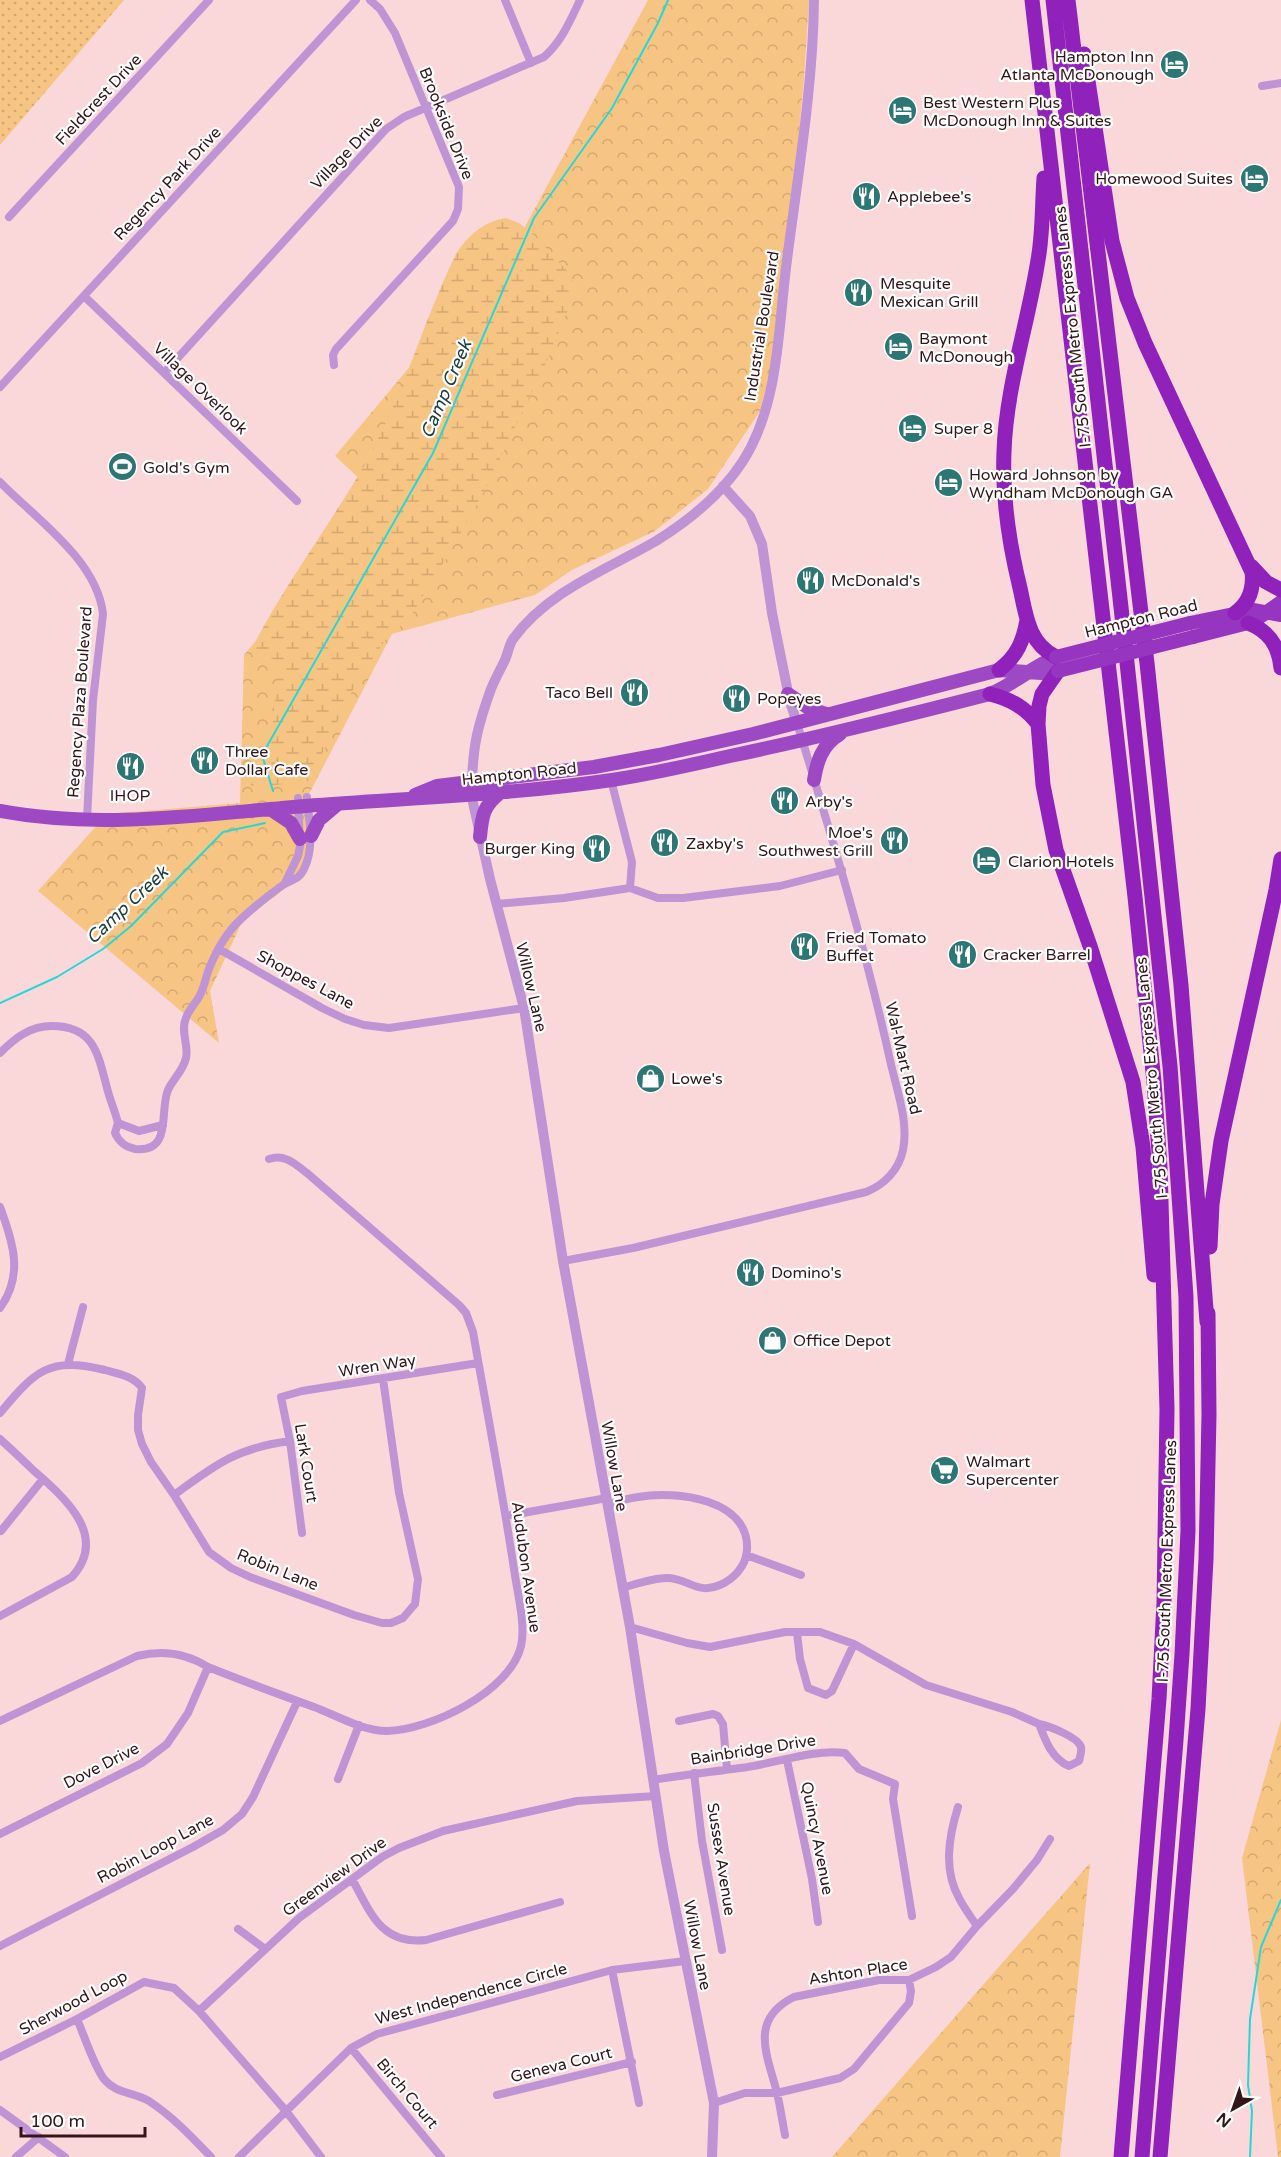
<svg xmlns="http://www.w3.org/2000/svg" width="1281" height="2157" viewBox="0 0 1281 2157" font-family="'Varela Round',sans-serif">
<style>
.forest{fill:url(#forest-crowns)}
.wetland{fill:url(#wetland-marsh)}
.park{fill:url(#park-dots)}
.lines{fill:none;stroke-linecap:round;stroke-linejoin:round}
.stream{stroke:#23d9d8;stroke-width:2}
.minor{stroke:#be94d4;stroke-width:8}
.tertiary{stroke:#be94d4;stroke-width:10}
.primary{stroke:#9d49c3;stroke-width:14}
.trunk{stroke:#9635bf;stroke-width:14}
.motorway{stroke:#9021bb;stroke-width:15}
.trunk-bridge{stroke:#9635bf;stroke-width:14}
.labels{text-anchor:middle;stroke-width:4.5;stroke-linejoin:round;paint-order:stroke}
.poi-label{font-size:16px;fill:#341619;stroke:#fff;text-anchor:start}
.street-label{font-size:16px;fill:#341619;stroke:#fff}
.water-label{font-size:18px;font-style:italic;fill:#1e403f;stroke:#fff}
</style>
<defs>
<pattern id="forest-crowns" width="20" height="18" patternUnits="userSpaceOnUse" patternTransform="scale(1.5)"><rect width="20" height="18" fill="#f7c583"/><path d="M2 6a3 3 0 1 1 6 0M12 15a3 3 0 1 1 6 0" fill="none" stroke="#d4a871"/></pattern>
<pattern id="wetland-marsh" width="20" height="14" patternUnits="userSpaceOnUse" patternTransform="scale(1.5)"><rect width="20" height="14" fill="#f7c583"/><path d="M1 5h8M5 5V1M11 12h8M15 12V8" fill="none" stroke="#d4a871"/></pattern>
<pattern id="park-dots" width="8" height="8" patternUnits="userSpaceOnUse" patternTransform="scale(1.5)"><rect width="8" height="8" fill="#f7c583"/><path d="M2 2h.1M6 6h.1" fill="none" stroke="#d4a871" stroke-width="1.8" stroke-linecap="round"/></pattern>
</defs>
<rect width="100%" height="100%" fill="#fad8da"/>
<path class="forest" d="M648,0H809L804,79L780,336L760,411L708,489L655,531L572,570L535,595L392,634L307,798V871L242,922L210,991L219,1043L38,891L107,814L240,803L244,655L378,496L335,456L521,234Z
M1281,1720V2157H1278L1242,1858Z
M1090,1863L1060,2157H832Z"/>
<path class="wetland" d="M506,218L519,223L534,235L568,272L573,283V297L550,354L485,490L450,552L407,622L390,633L356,683L309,781L250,788L257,755L272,737L274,708L281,662L250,652C282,588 326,531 362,469C402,401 422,323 457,252C470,234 483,222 506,218Z"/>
<path class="park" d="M0,0H124L0,145Z"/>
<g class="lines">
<path class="stream" d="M273,791L262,755L433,453L534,218L612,108L658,23L668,0
M0,1003L57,977L103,949L131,926L223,832L265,823
M1250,2157L1252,2111L1248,2085L1250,2019L1261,1947L1281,1900"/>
<path class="minor" d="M505,0L531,63
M1262,86L1281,83
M9,217L209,0
M84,296L297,501
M334,365L333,355L336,349L453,221L458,209L459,187L395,33L380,9L370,0
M164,373L386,129L404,117L544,57C562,41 570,21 580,0
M0,387L356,0
M0,482C36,519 97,560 103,614L93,700L87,819
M611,780L632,862L630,888
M285,883L298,856L300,846L298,798
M496,904L564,898L630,888L658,898H683L780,886L842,870
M219,949L322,1008L345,1019L364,1025L389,1028L524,1008
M0,1053C15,1038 30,1026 52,1026C94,1026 98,1054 107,1088C110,1100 115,1111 118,1123L115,1133C119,1142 125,1147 135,1149C173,1153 159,1111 168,1090C173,1079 183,1071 186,1058C189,1045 180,1031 186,1018C189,1009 196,1003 200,995C204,987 206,977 209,969C216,951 227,932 241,919C253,908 270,894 283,885C292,879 299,880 304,869C315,847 309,821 307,797
M118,1123L139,1131L163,1125
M0,1207C13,1242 24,1275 0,1308
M563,1261L633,1248L866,1192C884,1185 899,1170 903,1150C909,1121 896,1088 890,1060C865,946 831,834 797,723
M68,1364L83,1307
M0,1413C35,1371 49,1356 105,1370C119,1374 134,1376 142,1388L138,1415V1430L142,1444L151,1462L174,1495L209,1552L231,1568L250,1577L354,1615L382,1623H391L403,1618L415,1604L418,1579L399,1493L383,1379
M0,1439C11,1449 23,1460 34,1471C65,1498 109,1536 72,1577L0,1616
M174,1495C216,1464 237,1448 290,1441
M607,1505C617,1502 628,1498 638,1497C676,1490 750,1499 747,1550C746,1566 734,1579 720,1585C697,1595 688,1578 667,1578C653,1578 636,1584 622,1588
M506,1516L607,1498
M1,1531L43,1479
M302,1533L290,1441L281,1397L302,1391L478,1363
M746,1555L801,1575
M630,1627L687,1643L710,1647L785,1632H820L854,1644L926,1685L1012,1712L1039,1724
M797,1633L800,1659L808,1688L826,1695L832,1691L854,1644
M0,1721L137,1656C161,1650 186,1653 208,1667C243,1681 278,1694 314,1707C336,1715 362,1731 387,1731C430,1730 510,1692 521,1646C526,1625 517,1591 514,1569C502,1490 487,1411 473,1332L466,1313L459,1305L307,1173C294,1163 285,1154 269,1159
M679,1721L713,1714L718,1716L723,1724L727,1769
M1039,1724C1049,1726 1078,1737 1081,1747C1082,1751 1080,1757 1079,1761L1069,1766C1052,1759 1045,1740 1039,1724Z
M787,1760L812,1879L818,1922
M694,1773L702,1841L722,1950
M338,1779L359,1725
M653,1780C682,1775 711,1772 740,1768C775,1764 810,1749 845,1753L859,1769L895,1784L893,1799L912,1916
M958,1807C949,1836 943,1870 959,1898C964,1908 971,1917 977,1926
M0,1834L142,1763L167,1744L188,1713L208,1667
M352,1879C371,1913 381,1945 426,1940L560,1902
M238,1929L265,1949
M0,1946L193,1847L223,1830L242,1814L253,1797L297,1702
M612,1970L639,2103
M199,2011L299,1918L382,1857L399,1848L443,1831L577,1801L656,1796
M77,2019C84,2035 94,2066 104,2079C116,2094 134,2092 149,2101C173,2117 191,2136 211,2157
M351,2048L441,2157
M0,2057L77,2019L144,1982L174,1988L199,2011L286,2111L321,2157
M497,2095L632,2062
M714,2103L745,2093H777L840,2078L854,2069L909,2003L911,1991L909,1980
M0,2110L65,2157
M785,2135C782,2120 780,2104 776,2089C766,2052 750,2019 794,1997L879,1980H909L936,1967L951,1957L977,1926L1013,1889L1037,1860L1050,1839
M16,2157L39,2137
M239,2157L351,2048L377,2034L612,1970L685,1961"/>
<path class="tertiary" d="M723,486L750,516L762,544L772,613L790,702L797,723
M472,783C473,744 478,725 491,689C495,679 500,670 505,660C508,653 509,645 513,639C548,591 606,570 656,541C690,520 721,495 743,461C780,403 778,326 787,260C798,174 813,87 814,0
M470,789L490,879L524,1008L563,1261L630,1627L664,1851L714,2103L712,2157"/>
<path class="primary" d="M788,694L810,709L826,714
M814,780C817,761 822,745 840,734
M415,795L437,786L594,767L659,755L753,734L999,670L1041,673L1058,671
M270,809L291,823L300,839
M0,811C100,830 205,814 306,806C408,798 510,795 612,780C652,774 691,765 730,756C817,738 904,716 990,694C1014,684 1032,667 1056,657
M311,836L319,820L338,804
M480,837C482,816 483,806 500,793"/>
<path class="trunk" d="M1190,623L1253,610L1281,615
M1193,637L1248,623L1257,619L1281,602"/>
<path class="motorway" d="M1032,0L1135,897L1154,1082L1160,1167L1167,1409L1164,1603L1159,1699L1121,2157
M1053,0L1123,625L1170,1066L1186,1297L1188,1531L1182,1654L1176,1740L1142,2157
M1068,0L1147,663L1181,985L1207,1322
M1084,54L1112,241L1127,298L1145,343L1252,572C1254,589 1249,603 1235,613
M1044,178C1042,205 1043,233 1038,260C1028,324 1006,387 1004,452C1002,499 1009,543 1020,588C1026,615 1028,643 1056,657
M1251,566L1266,582L1281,590
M1248,623C1269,631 1279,646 1281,668
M999,670C1017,656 1023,642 1027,620
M1058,671L1042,694L1039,706L1038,724L1043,785L1056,850L1090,946L1133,1082L1143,1147L1154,1275
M990,694C1010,699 1025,707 1038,724
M1210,1247L1212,1204L1221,1141L1276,890L1281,859
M1160,2157L1198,1709L1206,1559L1209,1415L1208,1313"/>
<path class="trunk-bridge" d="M1056,657L1190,623
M1058,671L1193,637"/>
</g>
<defs>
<symbol id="hotel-disc" viewBox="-11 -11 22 22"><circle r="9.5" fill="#2c7674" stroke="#fff"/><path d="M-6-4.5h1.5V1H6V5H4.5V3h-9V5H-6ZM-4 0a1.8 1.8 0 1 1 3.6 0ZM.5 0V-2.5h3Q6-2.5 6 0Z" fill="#fff"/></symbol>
<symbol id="restaurant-disc" viewBox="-11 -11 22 22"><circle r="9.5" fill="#2c7674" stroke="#fff"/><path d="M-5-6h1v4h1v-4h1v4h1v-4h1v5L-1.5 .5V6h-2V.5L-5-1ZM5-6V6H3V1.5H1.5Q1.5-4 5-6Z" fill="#fff"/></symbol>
<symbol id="stadium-disc" viewBox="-11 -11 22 22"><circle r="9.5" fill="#2c7674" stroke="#fff"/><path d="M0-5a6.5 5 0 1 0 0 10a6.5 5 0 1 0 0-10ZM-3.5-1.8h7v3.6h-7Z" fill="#fff"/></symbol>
<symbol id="shop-disc" viewBox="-11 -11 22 22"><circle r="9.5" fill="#2c7674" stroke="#fff"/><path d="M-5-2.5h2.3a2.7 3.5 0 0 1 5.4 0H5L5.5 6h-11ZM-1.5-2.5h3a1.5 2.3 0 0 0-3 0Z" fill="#fff"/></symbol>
<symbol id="supermarket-disc" viewBox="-11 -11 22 22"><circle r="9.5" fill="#2c7674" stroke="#fff"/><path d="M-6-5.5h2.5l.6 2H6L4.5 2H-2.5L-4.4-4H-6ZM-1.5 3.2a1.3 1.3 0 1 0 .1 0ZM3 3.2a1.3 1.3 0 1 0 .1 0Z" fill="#fff"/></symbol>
</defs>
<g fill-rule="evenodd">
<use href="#hotel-disc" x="1158" y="48" width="33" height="33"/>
<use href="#hotel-disc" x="886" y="94" width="33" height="33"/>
<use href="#hotel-disc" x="1238" y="162" width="33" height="33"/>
<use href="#restaurant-disc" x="850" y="180" width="33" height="33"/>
<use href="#restaurant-disc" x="842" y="276" width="33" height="33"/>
<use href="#hotel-disc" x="882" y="330" width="33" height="33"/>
<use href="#hotel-disc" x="896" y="412" width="33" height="33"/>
<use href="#stadium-disc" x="106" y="450" width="33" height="33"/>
<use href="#hotel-disc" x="932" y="466" width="33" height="33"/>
<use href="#restaurant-disc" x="794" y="564" width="33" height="33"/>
<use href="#restaurant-disc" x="618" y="676" width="33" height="33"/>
<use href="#restaurant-disc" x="720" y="682" width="33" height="33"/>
<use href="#restaurant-disc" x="188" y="744" width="33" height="33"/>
<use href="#restaurant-disc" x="114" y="750" width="33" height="33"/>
<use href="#restaurant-disc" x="768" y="784" width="33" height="33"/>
<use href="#restaurant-disc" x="878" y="824" width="33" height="33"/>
<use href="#restaurant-disc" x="648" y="826" width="33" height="33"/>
<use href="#restaurant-disc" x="580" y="832" width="33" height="33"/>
<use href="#hotel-disc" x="970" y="844" width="33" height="33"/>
<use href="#restaurant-disc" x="788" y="930" width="33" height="33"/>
<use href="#restaurant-disc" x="946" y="938" width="33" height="33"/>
<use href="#shop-disc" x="634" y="1062" width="33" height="33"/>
<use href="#restaurant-disc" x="734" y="1256" width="33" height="33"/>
<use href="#shop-disc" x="756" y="1324" width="33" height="33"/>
<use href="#supermarket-disc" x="928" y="1454" width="33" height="33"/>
</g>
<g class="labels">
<g class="poi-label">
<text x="1154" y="62" text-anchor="end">Hampton Inn<tspan x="1154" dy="18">Atlanta McDonough</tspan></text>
<text x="923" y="108">Best Western Plus<tspan x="923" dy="18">McDonough Inn &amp; Suites</tspan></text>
<text x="1233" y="184" text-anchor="end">Homewood Suites</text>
<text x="887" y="202">Applebee's</text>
<text x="880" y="289">Mesquite<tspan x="880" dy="18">Mexican Grill</tspan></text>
<text x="919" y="344">Baymont<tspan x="919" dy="18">McDonough</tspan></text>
<text x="934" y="434">Super 8</text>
<text x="143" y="473">Gold's Gym</text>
<text x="969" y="480">Howard Johnson by<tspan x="969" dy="18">Wyndham McDonough GA</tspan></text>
<text x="831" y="586">McDonald's</text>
<text x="613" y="698" text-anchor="end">Taco Bell</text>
<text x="757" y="704">Popeyes</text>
<text x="225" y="757">Three<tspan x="225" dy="18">Dollar Cafe</tspan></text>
<text x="130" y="801" text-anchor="middle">IHOP</text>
<text x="805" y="807">Arby's</text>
<text x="873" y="838" text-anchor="end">Moe's<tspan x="873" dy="18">Southwest Grill</tspan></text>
<text x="686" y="849">Zaxby's</text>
<text x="575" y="854" text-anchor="end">Burger King</text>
<text x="1008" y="867">Clarion Hotels</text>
<text x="826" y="943">Fried Tomato<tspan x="826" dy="18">Buffet</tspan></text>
<text x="983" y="960">Cracker Barrel</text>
<text x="671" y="1084">Lowe's</text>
<text x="771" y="1278">Domino's</text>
<text x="793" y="1346">Office Depot</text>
<text x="966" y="1467">Walmart<tspan x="966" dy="18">Supercenter</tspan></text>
</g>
<g class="street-label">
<text transform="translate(98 99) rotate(-47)" y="6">Fieldcrest Drive</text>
<text transform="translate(447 123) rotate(68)" y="6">Brookside Drive</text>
<text transform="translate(346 152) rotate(-46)" y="6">Village Drive</text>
<text transform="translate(167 183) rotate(-47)" y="6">Regency Park Drive</text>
<text transform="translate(761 326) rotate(-81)" y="6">Industrial Boulevard</text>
<text transform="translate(1072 327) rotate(-96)" y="6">I-75 South Metro Express Lanes</text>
<text transform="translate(201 388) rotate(44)" y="6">Village Overlook</text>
<text transform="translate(1141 618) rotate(-14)" y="6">Hampton Road</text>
<text transform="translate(79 702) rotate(-86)" y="6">Regency Plaza Boulevard</text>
<text transform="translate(519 773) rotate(-6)" y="6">Hampton Road</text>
<text transform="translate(306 979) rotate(28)" y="6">Shoppes Lane</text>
<text transform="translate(532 987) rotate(77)" y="6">Willow Lane</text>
<text transform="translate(904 1058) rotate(77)" y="6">Wal-Mart Road</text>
<text transform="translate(1151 1078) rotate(-95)" y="6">I-75 South Metro Express Lanes</text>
<text transform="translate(377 1365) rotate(-9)" y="6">Wren Way</text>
<text transform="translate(307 1463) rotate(81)" y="6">Lark Court</text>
<text transform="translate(615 1466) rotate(80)" y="6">Willow Lane</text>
<text transform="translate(1166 1561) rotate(-88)" y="6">I-75 South Metro Express Lanes</text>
<text transform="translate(527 1567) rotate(82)" y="6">Audubon Avenue</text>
<text transform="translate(278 1569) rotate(22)" y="6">Robin Lane</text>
<text transform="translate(753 1749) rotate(-9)" y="6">Bainbridge Drive</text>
<text transform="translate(101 1765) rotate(-27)" y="6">Dove Drive</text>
<text transform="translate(818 1838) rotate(79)" y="6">Quincy Avenue</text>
<text transform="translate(155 1848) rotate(-28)" y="6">Robin Loop Lane</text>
<text transform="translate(722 1859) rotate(81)" y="6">Sussex Avenue</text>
<text transform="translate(334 1876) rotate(-36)" y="6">Greenview Drive</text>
<text transform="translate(698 1945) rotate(79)" y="6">Willow Lane</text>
<text transform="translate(858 1971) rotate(-9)" y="6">Ashton Place</text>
<text transform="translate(471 1993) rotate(-15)" y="6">West Independence Circle</text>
<text transform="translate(73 2002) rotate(-28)" y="6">Sherwood Loop</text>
<text transform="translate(561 2064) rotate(-14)" y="6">Geneva Court</text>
<text transform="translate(408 2093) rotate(50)" y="6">Birch Court</text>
</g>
<g class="water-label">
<text transform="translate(446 389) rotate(-67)" y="6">Camp Creek</text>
<text transform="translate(127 905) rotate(-43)" y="6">Camp Creek</text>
</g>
</g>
<g transform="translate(1233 2109) rotate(220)" stroke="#ffffff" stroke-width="4.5" paint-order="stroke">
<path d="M0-4.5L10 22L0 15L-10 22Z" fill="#341619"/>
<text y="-9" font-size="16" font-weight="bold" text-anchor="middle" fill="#341619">N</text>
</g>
<path d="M21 2127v9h124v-9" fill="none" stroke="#341619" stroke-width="3"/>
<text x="30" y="2127" font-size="18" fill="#341619" stroke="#ffffff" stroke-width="4.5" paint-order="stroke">100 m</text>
</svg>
